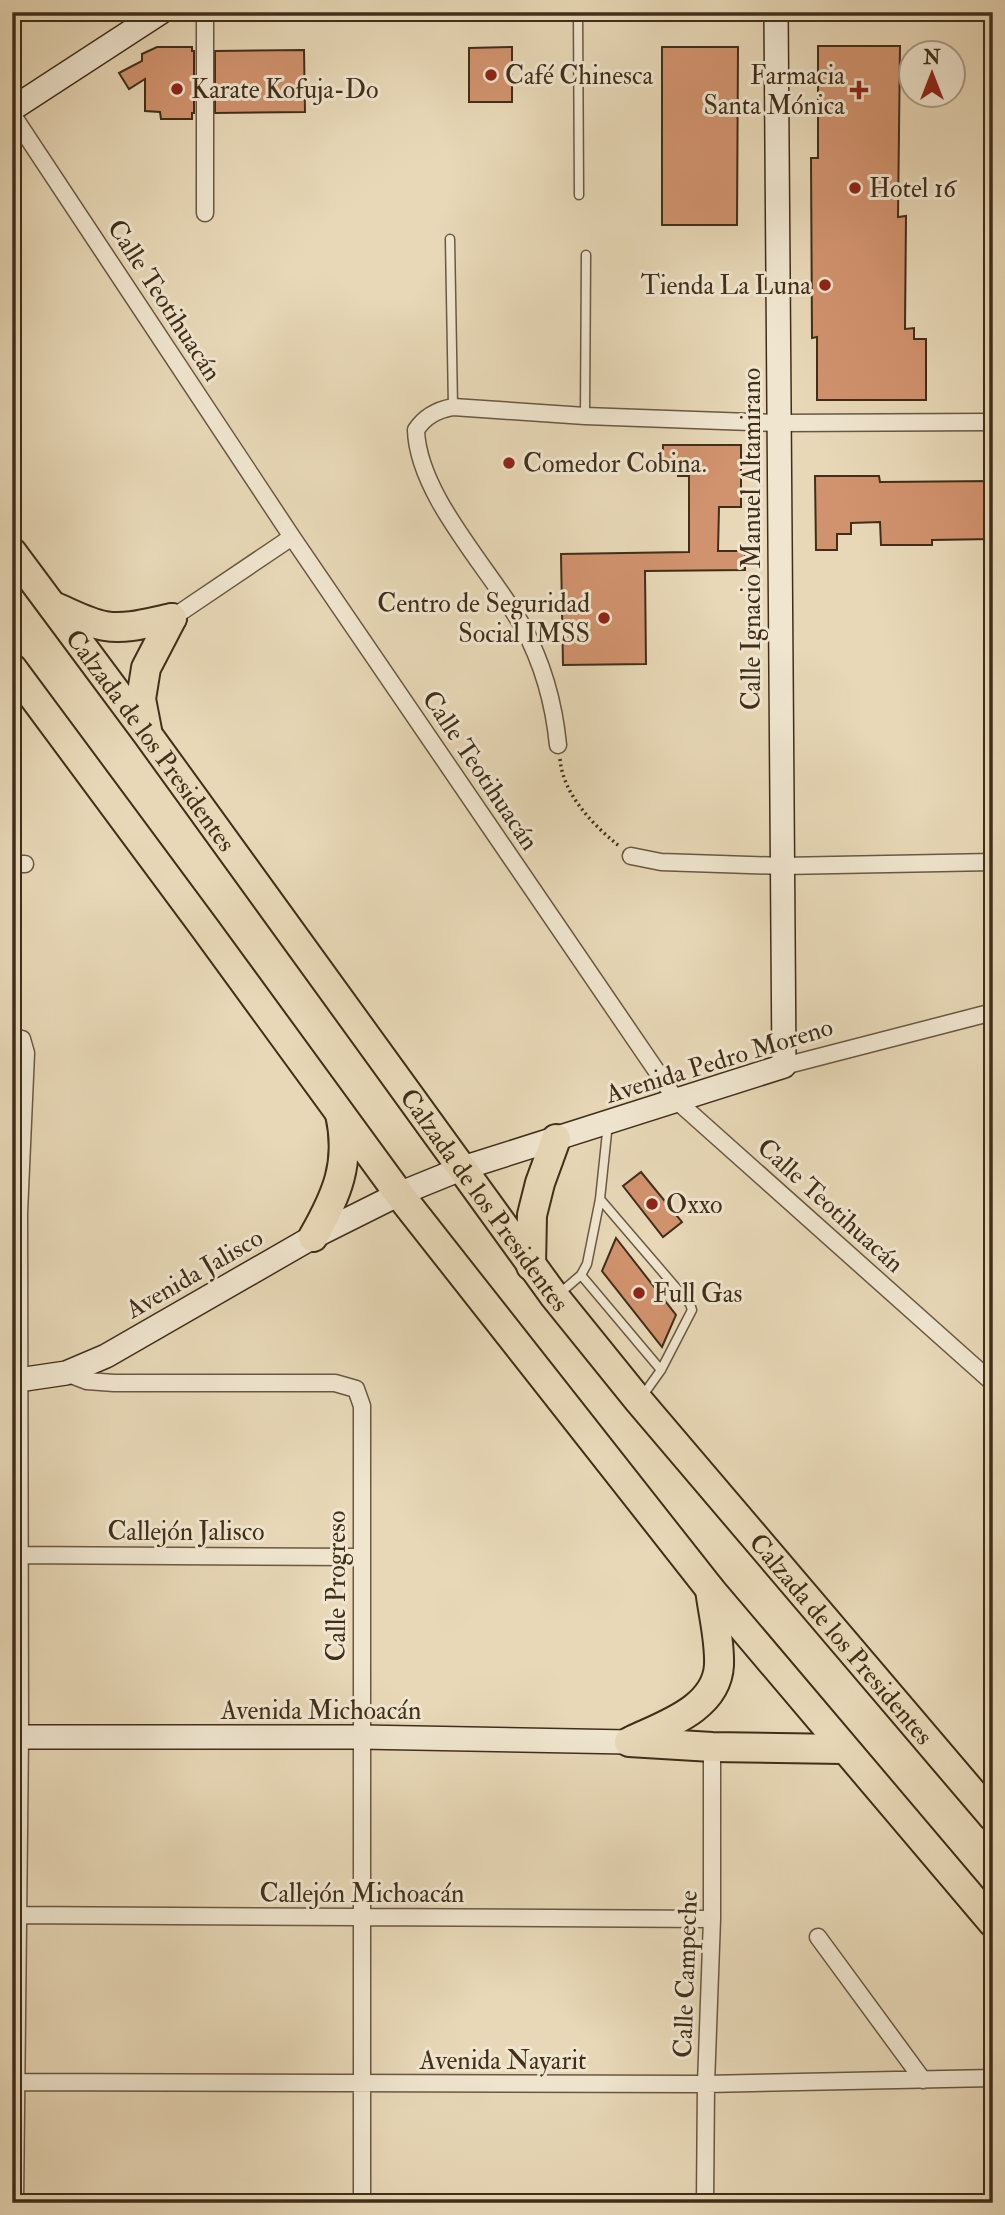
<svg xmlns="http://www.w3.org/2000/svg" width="1005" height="2215" viewBox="0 0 1005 2215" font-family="'IM FELL Double Pica',serif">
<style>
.building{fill:#d1936e;stroke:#402e1a;stroke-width:2}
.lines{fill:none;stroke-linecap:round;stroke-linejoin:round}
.lane-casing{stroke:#6a5841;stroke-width:11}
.street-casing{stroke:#6a5841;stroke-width:19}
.secondary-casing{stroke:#402e1a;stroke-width:26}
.highway-casing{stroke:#402e1a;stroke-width:32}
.path{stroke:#402e1a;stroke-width:3.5;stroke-dasharray:2 3.5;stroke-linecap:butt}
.lane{stroke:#f0e6d0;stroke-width:8}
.street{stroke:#f0e6d0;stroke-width:16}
.secondary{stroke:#f0e6d0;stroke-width:23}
.highway{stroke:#e8d8b7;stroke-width:28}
.poi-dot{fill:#8f2418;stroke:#f0e6d0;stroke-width:2.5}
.labels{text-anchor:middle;stroke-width:6;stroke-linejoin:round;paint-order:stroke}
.poi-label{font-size:26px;fill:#402e1a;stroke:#f0e6d0;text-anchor:start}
.street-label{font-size:26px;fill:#402e1a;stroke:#f0e6d0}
</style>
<rect width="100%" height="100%" fill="#e8d8b7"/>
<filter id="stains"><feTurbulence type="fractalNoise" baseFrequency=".00286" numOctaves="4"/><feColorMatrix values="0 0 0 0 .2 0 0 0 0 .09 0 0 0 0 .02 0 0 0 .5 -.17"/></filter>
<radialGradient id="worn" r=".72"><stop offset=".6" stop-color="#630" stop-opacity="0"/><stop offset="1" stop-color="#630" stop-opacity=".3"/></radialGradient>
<path class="building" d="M818,46H900L898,217L906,216L905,329L914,328V339H926V400H817V337L812,338L811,158H818Z
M157,47H192V51H194V113H192V119H161L160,112L145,111V79L129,89L119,73L142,61V54Z
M512,47V102H469V48Z
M662,47H738L737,225H662Z
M304,50L305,112L215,113V51Z
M663,445H741V507H719L718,551H745V570L645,571L646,664L563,665L561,554L689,552V476H678V465H663Z
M815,476H879L880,482L993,481V539L932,540V545H881L880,522L851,523V534H837V550H816Z
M641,1172L682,1222L663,1237L623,1186Z
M616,1238L676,1315L662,1347L602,1271Z"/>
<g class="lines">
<defs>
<path id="lane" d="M578,12L579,195
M450,239L453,407
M585,416L586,255
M600,1199L690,1304L692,1310L661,1370L641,1398
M581,1275L661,1370
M560,1293L581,1275L587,1264L600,1199L608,1123"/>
<path id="street" d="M12,114L292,537L677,1101L993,1383
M205,213V12
M172,618L292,537
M558,745C554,704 543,664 523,627C491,570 418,496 416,430C425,416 437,410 453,407L585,416L779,423L993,422
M631,856L661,862L782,866L993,862
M12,864H25
M12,1037L22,1039L26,1053L19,1213L20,1737L15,2203
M784,1066L993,1012
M66,1373L87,1381L114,1383H335L356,1389L362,1406V2203
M12,1555L360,1557
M12,1915L712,1919
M818,1937L923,2080
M12,2082L706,2084L993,2078
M705,2203L706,2084L712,1919V1747"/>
<path id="secondary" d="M12,109L161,12
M12,1381L66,1373L106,1356L313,1237L399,1194L463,1168L784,1066L776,12
M12,1737H361L629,1742"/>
<g id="highway">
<path id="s1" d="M12,552L148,735L555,1297L639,1401L993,1817"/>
<path d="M53,606C70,613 87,623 105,626C127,630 151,622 172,618"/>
<path d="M12,668L204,927L399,1194L710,1589L993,1923"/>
<path d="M147,730L141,699L146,668L172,618"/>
<path d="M313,1237C337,1195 351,1163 340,1114"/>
<path d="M531,1266L532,1215L540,1183L556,1139"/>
<path d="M633,1740C665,1725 717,1708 719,1665C720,1640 713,1614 710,1589"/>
<path d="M629,1742L712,1747L843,1749"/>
</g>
</defs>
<use href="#lane" class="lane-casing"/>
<use href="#street" class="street-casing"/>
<use href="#secondary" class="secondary-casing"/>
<use href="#highway" class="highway-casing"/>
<path class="path" d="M560,759C563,794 592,824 619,846"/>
<use href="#lane" class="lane"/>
<use href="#street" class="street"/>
<use href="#secondary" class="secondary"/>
<use href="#highway" class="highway"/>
</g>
<g class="poi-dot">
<circle cx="491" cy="75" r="7"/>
<circle cx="177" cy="89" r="7"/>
<path d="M855.5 79.5h7v7h7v7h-7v7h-7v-7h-7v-7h7z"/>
<circle cx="855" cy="188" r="7"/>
<circle cx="825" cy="285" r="7"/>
<circle cx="509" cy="463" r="7"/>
<circle cx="604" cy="618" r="7"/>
<circle cx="652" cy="1204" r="7"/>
<circle cx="639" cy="1293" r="7"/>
</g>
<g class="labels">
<g class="poi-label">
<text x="505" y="84">Café Chinesca</text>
<text x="845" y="84" text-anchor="end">Farmacia<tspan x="845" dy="30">Santa Mónica</tspan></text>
<text x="191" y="98">Karate Kofuja-Do</text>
<text x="869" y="197">Hotel 16</text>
<text x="811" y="294" text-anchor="end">Tienda La Luna</text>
<text x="523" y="472">Comedor Cobina.</text>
<text x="590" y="612" text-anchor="end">Centro de Seguridad<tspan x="590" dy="30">Social IMSS</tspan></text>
<text x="666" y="1213">Oxxo</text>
<text x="653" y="1302">Full Gas</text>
</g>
<g class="street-label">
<text transform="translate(165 300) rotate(57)" y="9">Calle Teotihuacán</text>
<text transform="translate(751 539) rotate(-90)" y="9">Calle Ignacio Manuel Altamirano</text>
<text dy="9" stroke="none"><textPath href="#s1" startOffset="234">Calzada de los Presidentes</textPath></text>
<text transform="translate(481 770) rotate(56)" y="9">Calle Teotihuacán</text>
<text transform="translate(719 1060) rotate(-17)" y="9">Avenida Pedro Moreno</text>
<text dy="9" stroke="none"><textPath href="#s1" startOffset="802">Calzada de los Presidentes</textPath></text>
<text transform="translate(831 1205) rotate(42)" y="9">Calle Teotihuacán</text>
<text transform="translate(194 1273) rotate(-30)" y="9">Avenida Jalisco</text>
<text x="186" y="1540">Callejón Jalisco</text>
<text transform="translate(336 1586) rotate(-90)" y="9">Calle Progreso</text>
<text dy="9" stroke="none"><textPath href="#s1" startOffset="1368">Calzada de los Presidentes</textPath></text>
<text x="321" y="1719">Avenida Michoacán</text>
<text x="362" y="1902">Callejón Michoacán</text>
<text transform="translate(685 1974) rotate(-88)" y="9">Calle Campeche</text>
<text x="503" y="2069">Avenida Nayarit</text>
</g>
</g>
<rect width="1005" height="2215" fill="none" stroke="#e8d8b7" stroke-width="42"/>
<rect x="14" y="14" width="977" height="2187" fill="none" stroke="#402e1a" stroke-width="3.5"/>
<rect x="21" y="21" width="963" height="2173" fill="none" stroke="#402e1a" stroke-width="2"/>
<g transform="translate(932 74)"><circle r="33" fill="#f0e6d0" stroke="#aa9c87" stroke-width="2"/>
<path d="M0-5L12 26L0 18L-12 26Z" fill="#8f2418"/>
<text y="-10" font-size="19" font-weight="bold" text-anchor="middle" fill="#402e1a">N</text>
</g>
<rect width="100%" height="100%" filter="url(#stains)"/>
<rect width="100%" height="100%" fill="url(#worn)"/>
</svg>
